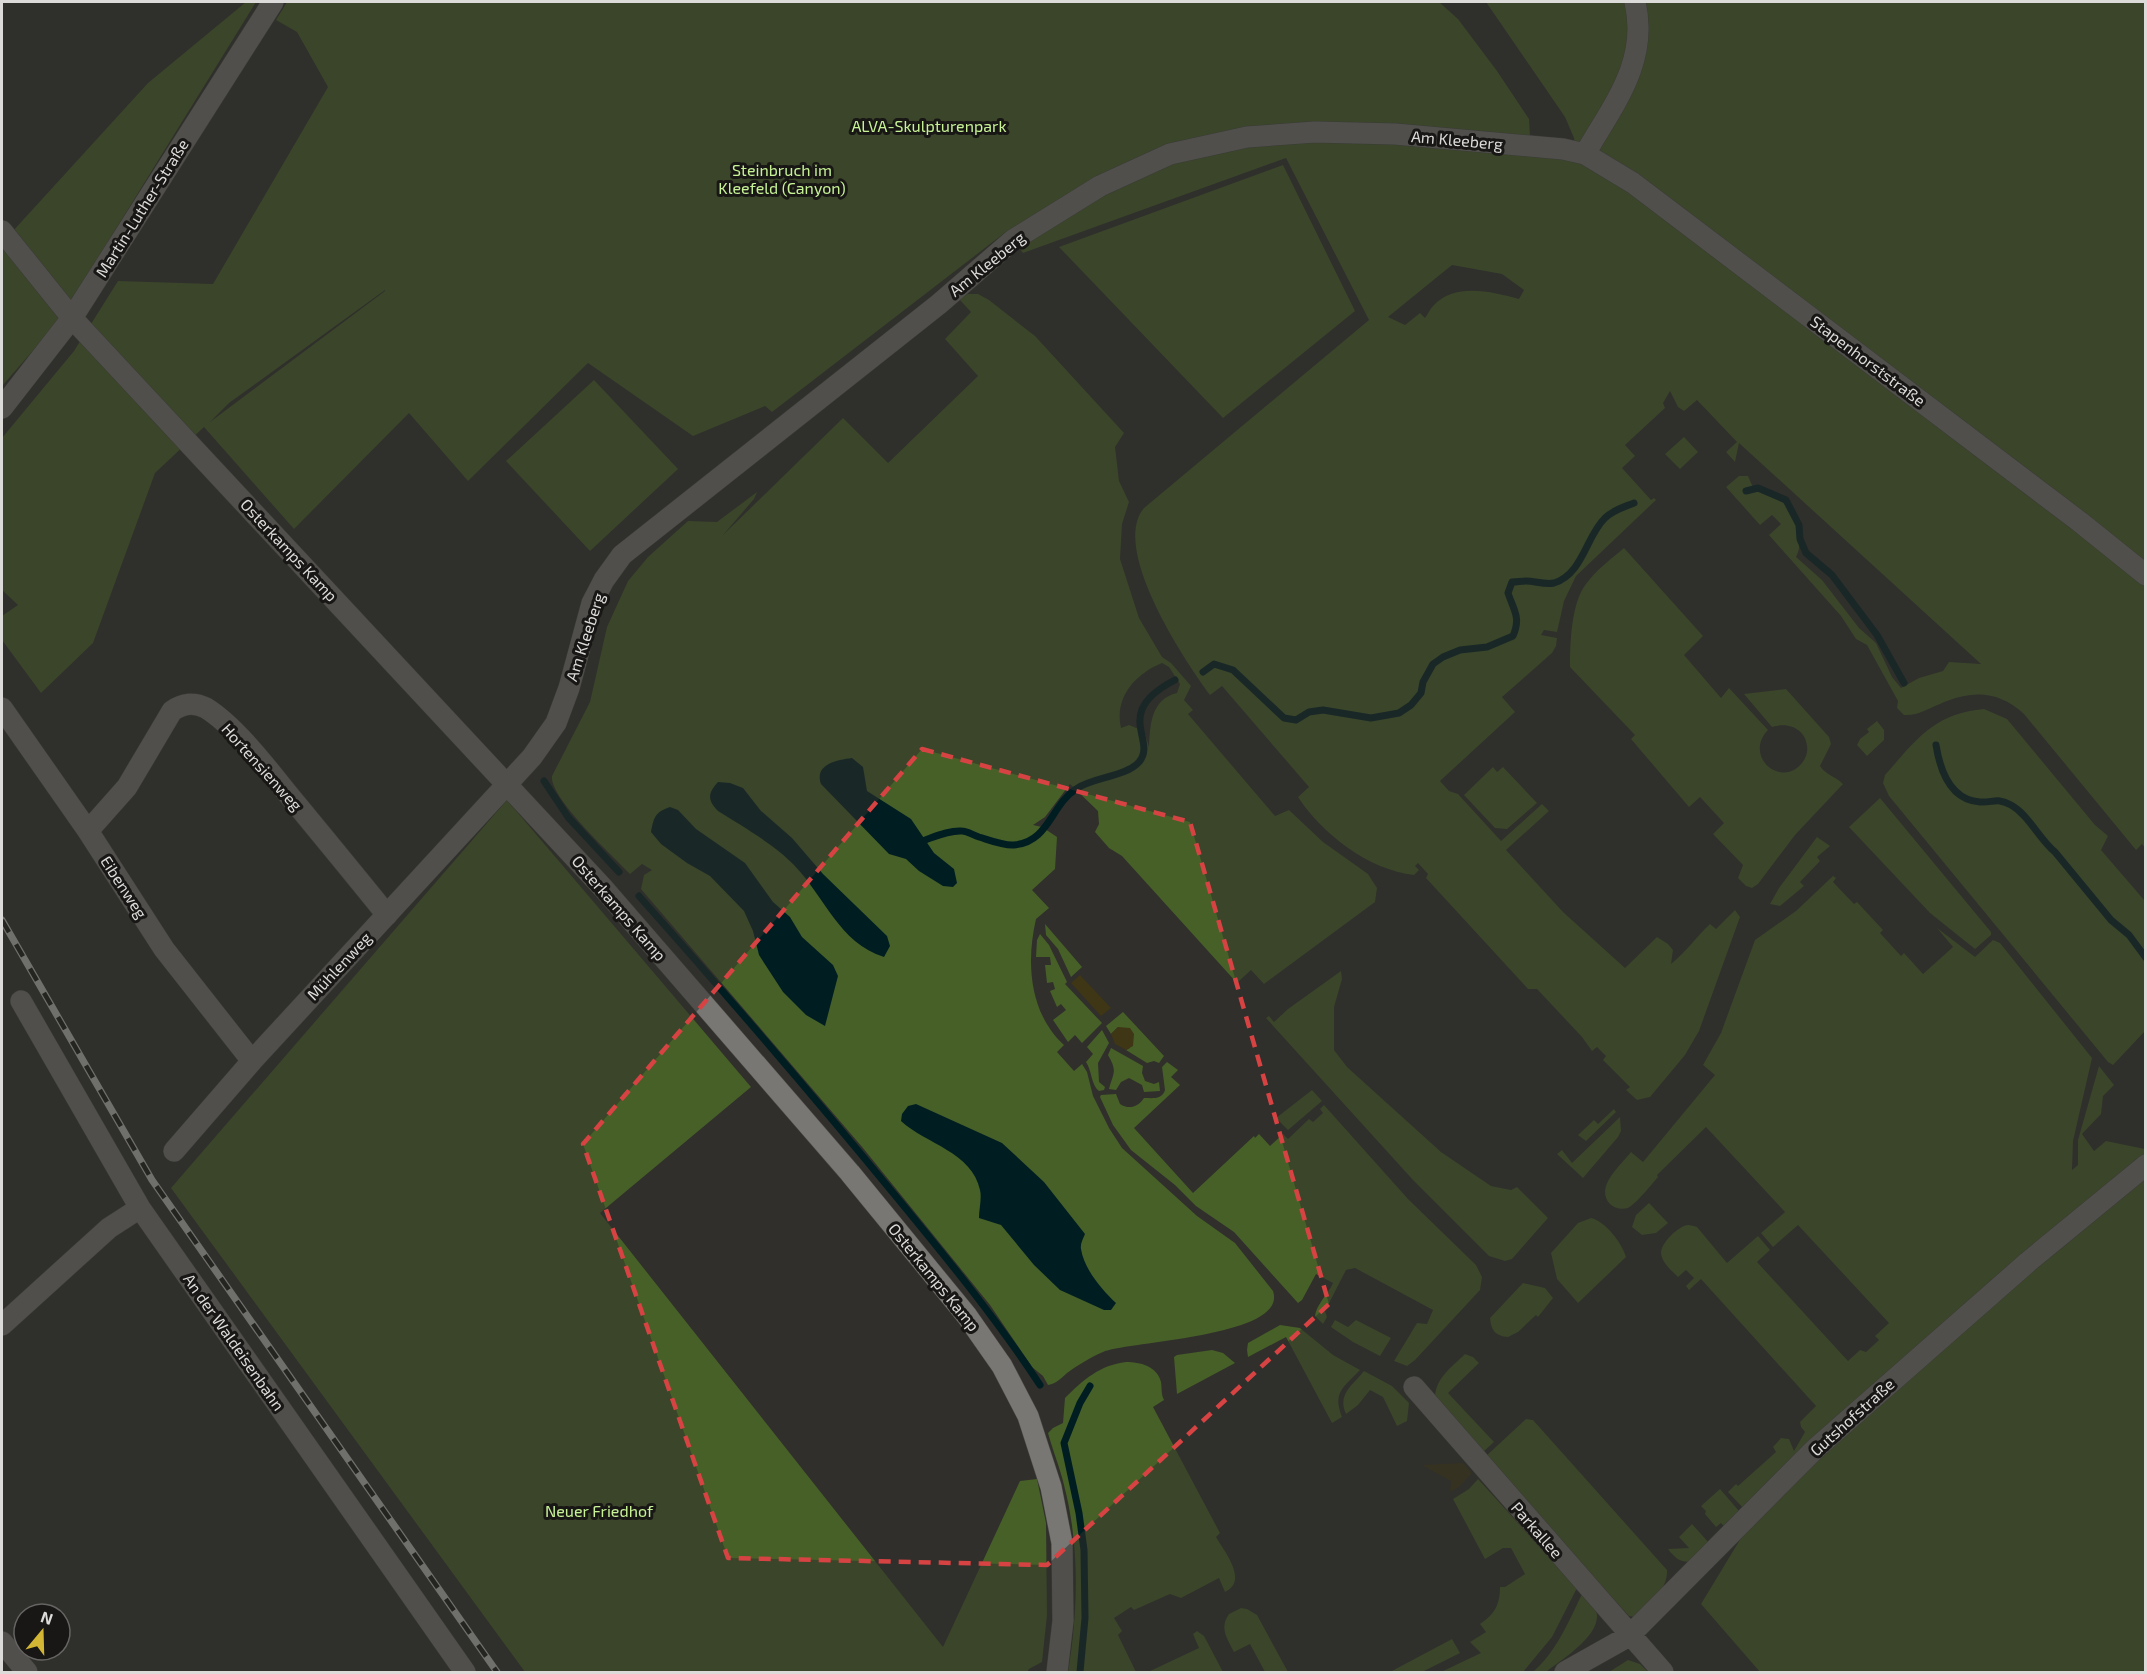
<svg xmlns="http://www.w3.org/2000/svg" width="2147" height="1674" viewBox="0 0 2147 1674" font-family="'Exo 2',sans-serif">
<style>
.green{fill:#476028;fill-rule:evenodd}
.sand{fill:#3f3616}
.water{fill:#001e22}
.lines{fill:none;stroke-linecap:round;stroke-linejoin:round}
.stream{stroke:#001e22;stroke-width:7}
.minor-casing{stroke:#4b4a47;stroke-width:22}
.minor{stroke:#787773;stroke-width:21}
.rail-casing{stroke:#bdbcba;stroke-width:7}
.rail{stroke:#181715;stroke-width:4.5;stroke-dasharray:14;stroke-linecap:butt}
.marked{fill:none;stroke:#d74343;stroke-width:4.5;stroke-dasharray:12 8;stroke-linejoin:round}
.labels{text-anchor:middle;stroke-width:6;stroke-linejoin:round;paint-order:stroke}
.park-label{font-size:16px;fill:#c7f396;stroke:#181715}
.street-label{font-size:16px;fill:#dcdbd9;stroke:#181715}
</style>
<rect width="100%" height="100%" fill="#302f2b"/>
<path class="green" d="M246,2H256L59,321L2,386V243L148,83Z
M287,2H1439L1458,19L1497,71L1529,119L1531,154L1577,158L1574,138L1565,117L1486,2H2145V848L2142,844L2136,850L2024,714C1998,690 1971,690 1940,704C1927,709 1918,716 1904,715L1897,708L1898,701L1867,645L1856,639L1841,616L1769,535L1781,524L1772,515L1760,525L1726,487L1739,476H1748L1755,492C1784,486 1809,534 1796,557L1822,580L1859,628L1876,643L1892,677L1901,688L1919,678L1943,671L1949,662L1981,664L1739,443L1735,462L1726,452L1737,442L1697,400L1684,411L1678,407L1670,391L1663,403L1665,408L1625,445L1635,456L1622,468L1651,500L1654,498L1656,500L1576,576L1564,601L1557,632L1544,630L1541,635L1557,638L1556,646L1552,653L1502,697L1515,712L1440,781L1449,791L1458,794L1501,841L1542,804L1549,811L1506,850L1563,912L1625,968L1657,937L1668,944L1673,950L1671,964C1686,952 1696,937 1710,924L1716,929L1735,910L1740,917L1699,1031L1685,1055L1650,1097L1637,1100L1626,1090L1630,1087L1603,1060L1606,1056L1597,1047L1592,1051L1582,1037L1537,989H1528L1426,878L1428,874L1418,863L1415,866L1419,870L1414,875C1369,870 1322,834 1298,797L1309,787L1222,686L1210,695C1184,660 1110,548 1144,508L1369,320L1286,158L1023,253L1007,231L772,412L765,406L693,436L588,363L468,481L409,413L294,529L204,427L155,473L93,643L41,693L2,640V616L18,605L2,590V438L74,351L118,281L213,284L328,87L297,32L276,20ZM1452,265L1502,274L1524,290L1519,299C1492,292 1455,282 1433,306C1430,309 1428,314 1425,318L1420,313L1405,325L1388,317ZM385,290V291L210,422L229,403Z
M1283,165L1355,311L1223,418L1059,247Z
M968,294H978L989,300L1035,336L1124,433L1115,447L1119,481L1129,502L1122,524L1120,559L1139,618L1162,657L1171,663L1191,686L1184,700L1193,710L1188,714L1275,816L1289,810L1323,842L1368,874L1377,888L1375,902L1264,984L1251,970L1237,983L1122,856L1109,848L1095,832L1099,824L1098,811L1070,784L1045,817L1033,825L1042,827L1057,837L1055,869L1032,890L1049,908L1036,919C1026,962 1029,1013 1064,1045L1057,1052L1074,1071L1082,1064L1087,1072L1093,1096L1109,1128L1122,1148L1197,1216L1235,1243L1273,1291C1289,1337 1129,1341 1103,1352C1091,1357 1078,1365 1067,1373C1060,1379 1057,1383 1048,1385L1043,1376L1032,1367L990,1305L863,1148L641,889L644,875L652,870L642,864L630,874C614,857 549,798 552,776L590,702L607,627L628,581L648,557L688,521L717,522L757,492L754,499L723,535L843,418L888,463L978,376L945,339L971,312L959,299ZM1162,663L1169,667L1180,684L1177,693C1151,699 1150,725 1149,747L1144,731L1129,725L1121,728C1114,698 1135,674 1162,663Z
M594,380L678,469L590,551L506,461Z
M1684,437L1698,452L1680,469L1665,454Z
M1624,548L1703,636L1684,655L1721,698L1729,688L1768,730C1743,756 1781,789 1802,763C1806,758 1808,752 1807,746C1805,728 1787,722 1772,727L1744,694L1786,689L1829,737L1831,744L1820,766C1826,775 1835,776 1843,784L1795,835L1758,884L1752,888L1746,886L1738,878L1743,865L1713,834L1724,823L1700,797L1689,807L1631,739L1635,735L1570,667C1570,644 1571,603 1586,584C1596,570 1611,559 1624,548Z
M1984,709L2007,719L2095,825L2108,836L2101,850L2145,901V1031L2113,1065L2108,1062L1889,796L1883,783L1885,775C1915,741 1934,713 1984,709Z
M1877,721L1884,730V740L1867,756L1857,745L1860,739L1869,732L1867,729Z
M1493,767L1497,772L1503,767L1537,803L1507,829L1495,828L1464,795Z
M1880,798L1991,932V935L1975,949L1930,913L1849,827Z
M507,800L751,1087L600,1213L943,1647L1020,1481L1037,1479L1046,1523L1047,1615L1042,1662L1029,1669L1027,1672H525L171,1188Z
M1817,837L1830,846L1817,857L1820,861L1800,882L1804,886L1780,906L1770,904L1779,888Z
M1833,876L1836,878L1833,882L1854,904L1857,902L1883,930L1880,933L1901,956L1904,953L1923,974L1953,947L1937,928L1975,957L1993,940L2000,943L2092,1058L2073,1141L2072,1170L2078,1165V1140L2099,1066L2114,1085L2103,1096L2101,1114L2082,1134L2094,1151L2106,1141L2145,1149V1672H1760L1701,1604L1778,1477L1744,1509L1728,1492L1736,1484L1738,1486L1776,1452L1773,1447L1781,1438L1789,1439L1794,1451L1805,1432L1801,1427L1800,1422L1816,1406L1701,1279L1689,1290L1686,1286L1694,1278L1686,1270L1678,1277C1671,1270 1662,1263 1661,1253C1661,1243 1678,1226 1688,1225C1691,1225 1694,1226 1697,1227L1727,1263L1758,1236L1770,1250L1757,1262L1848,1361L1860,1350L1866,1352L1879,1340L1875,1336L1889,1323L1798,1225L1773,1247L1761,1233L1785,1212L1706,1127L1657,1175L1658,1177C1651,1185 1636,1204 1628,1208C1621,1210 1614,1208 1610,1204C1594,1187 1621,1165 1631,1152L1643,1162L1715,1075L1703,1065L1721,1033L1755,940L1796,911Z
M1045,924L1082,967L1071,977L1058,949L1046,935Z
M1040,934L1049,945L1067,982L1065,984L1102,1023L1082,1043L1075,1035L1068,1042L1053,1020L1066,1010L1061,1004L1057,1007L1050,991L1055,989L1053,982L1047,983L1045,965H1051L1050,957H1036L1037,940Z
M1341,971L1342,979L1334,1007V1050L1347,1067L1441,1152L1491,1186L1511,1190L1517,1187L1548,1218L1512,1259L1505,1261L1489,1256L1413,1180L1266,1018L1269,1016L1274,1022L1288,1009Z
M1123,1012L1164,1056L1159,1063L1154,1061L1147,1063L1126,1050L1130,1048L1118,1027L1111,1034L1106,1026Z
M1102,1030L1109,1043L1098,1063L1099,1082L1105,1087L1104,1090L1099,1091C1091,1085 1092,1071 1086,1062L1093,1054L1087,1047Z
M1111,1048L1143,1066L1142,1073L1145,1081L1154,1084L1159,1082L1160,1091L1144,1092L1142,1085L1129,1078L1121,1082L1116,1090L1109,1089C1113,1073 1118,1072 1108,1055Z
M1167,1062L1178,1070L1171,1077L1180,1085L1134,1128L1193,1193L1254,1136L1255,1138L1259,1134L1270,1146L1283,1134L1288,1139L1309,1119L1313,1122L1323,1113L1320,1109L1324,1105L1408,1199L1476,1265L1482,1277L1480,1290L1415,1360L1407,1366L1394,1361L1417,1323L1427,1324L1433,1310L1355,1268L1346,1270L1325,1311L1327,1317L1323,1324L1315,1316C1316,1305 1328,1294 1333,1283L1316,1274L1302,1300L1298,1303L1234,1232L1196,1206L1175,1185L1131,1150L1113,1125L1100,1097L1101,1095L1116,1094L1120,1104C1129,1110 1138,1107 1144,1098C1152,1098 1162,1100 1165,1090L1162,1067Z
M1312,1090L1322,1101L1288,1130L1276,1118Z
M1614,1109L1616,1112L1586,1141L1578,1135L1594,1120L1598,1124Z
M1620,1117L1621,1131L1618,1137L1583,1178L1557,1154L1562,1150L1572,1163Z
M1649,1203L1668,1223L1656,1233L1642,1235L1632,1227L1636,1215Z
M1591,1218C1605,1221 1622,1243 1626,1257L1578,1303L1557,1279L1551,1253L1578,1223Z
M1523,1283L1545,1288L1553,1298L1538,1317L1536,1315L1518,1332L1508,1337C1495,1336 1491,1330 1490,1318Z
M1335,1320L1348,1327L1356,1320L1391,1338L1380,1356L1353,1342L1331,1327Z
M1280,1325L1300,1328L1333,1355L1360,1370C1344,1387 1332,1392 1342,1417L1332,1423L1286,1337L1248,1357L1247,1350L1248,1343Z
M1212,1350L1223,1353L1235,1363L1177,1394L1174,1357L1177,1355Z
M1465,1354L1473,1357L1479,1363L1448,1393L1494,1442L1483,1452L1435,1398C1435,1378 1452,1367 1465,1354Z
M1126,1362C1140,1362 1157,1366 1161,1382C1162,1389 1161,1394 1164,1400L1153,1407L1220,1533L1216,1537C1224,1551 1249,1581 1225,1592L1219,1578L1181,1598L1170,1594L1134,1610L1131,1607L1114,1618L1122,1631L1118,1635L1136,1672H1068C1078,1612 1080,1546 1064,1485C1060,1468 1053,1451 1048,1433L1053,1428L1063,1423L1065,1398C1083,1380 1100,1365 1126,1362Z
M1364,1371L1392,1386L1409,1403L1407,1421L1397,1426L1383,1397L1370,1390L1358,1405L1346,1414C1337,1394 1352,1386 1364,1371Z
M1526,1419L1533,1420L1667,1570C1668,1591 1648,1603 1634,1617L1629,1616L1485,1457Z
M1478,1479L1577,1588L1552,1637L1523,1672H1441L1481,1653L1470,1642L1486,1632L1480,1624C1495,1614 1500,1604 1500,1587H1505L1525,1574L1511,1548H1503L1485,1559L1453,1499L1469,1489Z
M1720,1489L1739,1511L1737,1512L1740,1515L1726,1529L1721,1523L1716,1527L1705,1514L1706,1511L1701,1506Z
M1692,1524L1710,1544L1691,1562C1679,1562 1675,1558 1668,1549L1689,1548L1679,1537Z
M1582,1594C1586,1598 1592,1603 1595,1608C1607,1632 1562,1659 1546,1672H1533C1556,1652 1569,1621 1582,1594Z
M1241,1608L1247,1609L1257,1615L1288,1672H1265L1250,1644L1234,1652C1227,1638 1219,1628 1229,1614Z
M1197,1631L1204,1636L1223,1672H1148L1199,1648L1193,1634Z
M1452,1639L1460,1653L1422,1672H1390Z
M1628,1660L1640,1664L1648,1672H1609Z"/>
<path class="sand" d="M1080,975L1111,1008L1101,1016L1071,983Z
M1118,1027L1130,1028L1134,1034L1133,1046L1126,1050L1115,1044L1111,1034Z
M1463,1463L1472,1473L1459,1487L1450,1492L1451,1481L1422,1465Z"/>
<path class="water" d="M852,758L863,767L867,791L911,819L934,853L954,869L957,883L953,887L943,886L919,871L906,859L889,854L821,784C814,764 837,760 852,758Z
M718,782L730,783L743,788L761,811L792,838L823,874L887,936L890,946L884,957C839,943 825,897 794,865C775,845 742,826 718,811C707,800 708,793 718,782Z
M670,807L678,810L696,829L745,863L773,902L790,917L802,937L833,965L838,976L825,1026L806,1015L783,992L759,955L753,931L744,911L710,876L687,863L661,844L651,832C654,817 655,812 670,807Z
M916,1104L1002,1143L1044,1182L1085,1234C1083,1239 1080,1244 1081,1249C1084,1269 1102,1290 1116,1303L1111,1310H1104L1060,1290L1034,1265L1001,1225L979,1218C979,1209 982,1198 980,1190C972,1152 926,1144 901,1121L902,1114L908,1106Z"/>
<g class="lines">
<path class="stream" d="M1746,491L1758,488L1786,500L1799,525L1800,539L1806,553L1832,575L1877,635L1904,683
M1203,672L1214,664L1233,670L1284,718L1296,720L1309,712L1323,710L1371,718L1399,713L1411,705L1421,693L1423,682L1433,664L1443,657L1460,650L1487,647L1513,636C1521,617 1514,611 1508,593L1512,582C1517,582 1521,581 1526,581C1535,581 1545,585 1554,583C1583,574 1586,536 1605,518C1613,510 1624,507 1634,503
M1936,745C1940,770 1950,800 1980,802C1993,803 1997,797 2011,805C2029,815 2039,839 2055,852L2111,920L2129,935L2146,958
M544,781L568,817L619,872
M922,841C934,837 949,830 962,831C967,831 973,835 979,837C989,840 1004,846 1014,845C1049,842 1051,805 1076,789C1093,777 1126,777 1139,762C1158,740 1111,713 1175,680
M639,896C726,994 811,1093 894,1194C945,1256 996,1318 1040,1385
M1080,1672L1085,1618L1084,1550L1079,1513L1064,1443L1080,1403L1090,1386"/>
<defs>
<path id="minor" d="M1585,154C1613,105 1649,62 1635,2
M2,231L72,318L604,889L850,1173L967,1316L1002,1366L1028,1416L1051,1487L1062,1543L1063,1621L1057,1672
M2,408L72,318L273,2
M2,708L88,831L164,949L252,1061
M88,831L127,787L172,711C183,703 195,702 206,708C235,726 267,768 288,794C321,834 354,874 387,915
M21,1001L140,1208L465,1672
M174,1151L252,1061L532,757L556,723L569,688L592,603L604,580L622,555L939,304L1013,240L1100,186L1170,154L1247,137L1315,132L1395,134L1563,149L1585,154L1633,183L2080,522L2146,575
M2,1325L109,1228L140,1208
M1414,1387L1663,1672
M2,1642L27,1672
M1565,1672L1629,1636L1814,1450L2028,1262L2146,1165"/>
</defs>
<use href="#minor" class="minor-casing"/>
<use href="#minor" class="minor"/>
<defs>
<path id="rail" d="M2,920L152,1180L497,1672"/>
</defs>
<use href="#rail" class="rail-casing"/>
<use href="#rail" class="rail"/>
</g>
<path d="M0 0H2147V1674H0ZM922,749L1190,822L1329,1304L1047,1565L728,1558L583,1144Z" fill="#302f2b" fill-opacity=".55" fill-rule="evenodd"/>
<path class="marked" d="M922,749L1190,822L1329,1304L1047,1565L728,1558L583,1144Z"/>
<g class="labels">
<g class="park-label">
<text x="929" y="132">ALVA-Skulpturenpark</text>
<text x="782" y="176">Steinbruch im<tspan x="782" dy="18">Kleefeld (Canyon)</tspan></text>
<text x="599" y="1517">Neuer Friedhof</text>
</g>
<g class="street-label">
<text transform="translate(1457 140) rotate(5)" y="6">Am Kleeberg</text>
<text transform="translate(142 208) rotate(-58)" y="6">Martin-Luther-Straße</text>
<text transform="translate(987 264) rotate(-39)" y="6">Am Kleeberg</text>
<text transform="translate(1868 361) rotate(37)" y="6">Stapenhorststraße</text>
<text transform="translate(289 550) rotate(47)" y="6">Osterkamps Kamp</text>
<text transform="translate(585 637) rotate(-72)" y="6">Am Kleeberg</text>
<text transform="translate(262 767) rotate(48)" y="6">Hortensienweg</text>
<text transform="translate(124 887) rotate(57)" y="6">Eibenweg</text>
<text transform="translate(619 908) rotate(49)" y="6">Osterkamps Kamp</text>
<text transform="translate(339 966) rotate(-47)" y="6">Mühlenweg</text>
<text transform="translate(934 1277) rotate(51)" y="6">Osterkamps Kamp</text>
<text transform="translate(234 1342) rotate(55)" y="6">An der Waldeisenbahn</text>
<text transform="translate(1852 1417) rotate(-42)" y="6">Gutshofstraße</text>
<text transform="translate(1537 1530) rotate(49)" y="6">Parkallee</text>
</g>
</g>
<rect width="2147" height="1674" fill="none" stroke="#dcdbd9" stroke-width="6"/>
<g transform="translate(42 1632) rotate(19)"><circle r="28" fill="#181715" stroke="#666563" stroke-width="1.5"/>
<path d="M0-4.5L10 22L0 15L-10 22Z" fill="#d4b635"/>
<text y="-9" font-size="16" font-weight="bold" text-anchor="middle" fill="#dcdbd9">N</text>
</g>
</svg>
